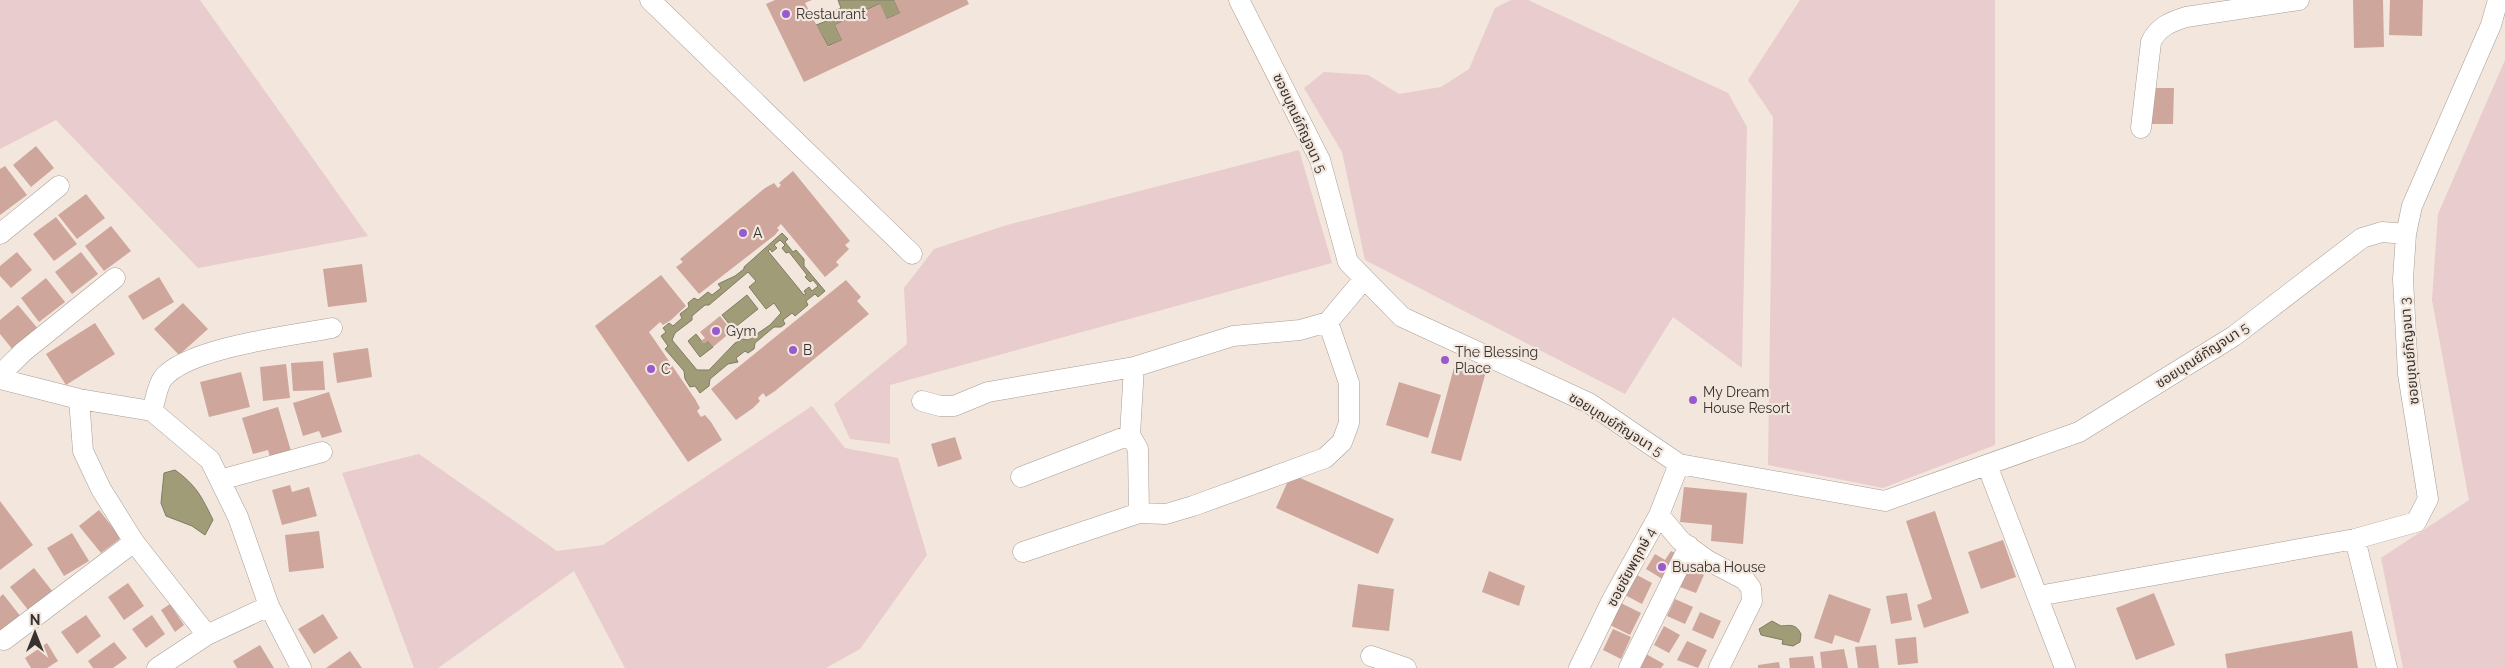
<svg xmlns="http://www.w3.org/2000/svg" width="2505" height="668" viewBox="0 0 2505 668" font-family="Raleway,'Noto Sans Thai',sans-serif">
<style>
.green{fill:#e9ccce}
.water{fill:#a09c78;stroke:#807c62;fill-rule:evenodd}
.building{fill:#cea69c}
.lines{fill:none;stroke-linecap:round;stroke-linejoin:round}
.street-casing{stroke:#a89d95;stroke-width:21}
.street{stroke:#fff;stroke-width:20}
.poi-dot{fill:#995ad0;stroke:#f2e6dd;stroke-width:2}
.labels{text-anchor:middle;stroke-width:4.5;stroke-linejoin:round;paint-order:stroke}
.poi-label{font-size:14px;fill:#37322f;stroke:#f2e6dd;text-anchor:start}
.street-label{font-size:14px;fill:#37322f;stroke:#f2e6dd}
</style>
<rect width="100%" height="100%" fill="#f2e6dd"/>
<path class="green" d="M0,0H200L368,236L198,268L56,120L0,149Z
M1511,0H1528L1728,93L1747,127L1742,368L1673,317L1625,394L1365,260L1342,152L1304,88L1324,72L1368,75L1399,94L1441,87L1469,69L1495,8Z
M1800,0H1995V445L1883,488L1768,465L1773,117L1748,80Z
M2505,60V668H2403L2381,558L2469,500L2432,300L2438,214Z
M1299,150L1332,263L890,385V444L850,439L834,404L907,344L904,288L934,249L1007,225Z
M812,406L845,448L898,458L927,555L860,649L826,668H625L574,571L438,668H414L342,473L419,454L557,551L603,545Z"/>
<path class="water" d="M838,0H894L900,13L887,19L879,4L835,25L842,40L828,46L816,25L832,19L830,13L841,8Z
M782,233L788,239L785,242L793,252L796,250L804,259V266L825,291L818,297L815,294L806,301L808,305L795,316L792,313L783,320L785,324L781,327H774L755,343L754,349L748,353L745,351L736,358L738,362L728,364L710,379L709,386L700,393L695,386L690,387L685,379L684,371L665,349L668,346L661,336L666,332L663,328L669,323L673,326L682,318L680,314L689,307L688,303L694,298L698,300L708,292L712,295L721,288L718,284L735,276L744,269V267ZM780,240L785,245L782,248L786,253L789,252L807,275L805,277L810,282L813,280L818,286L812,291L809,287L804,291L806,294L804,295L768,251L770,249L772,252L777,248L774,245ZM748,272L756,281L749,287L766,309L774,303L781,313L770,325L748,340L743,339L735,343L709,370H697L672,340L675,333L692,320V316L705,305H709Z
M747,295L758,309L733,329L722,315Z
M696,334L704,344L708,341L713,347L700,357L688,341Z
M175,470C196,485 202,497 213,520L205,535L192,526L166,516L161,503L164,473Z
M1772,621L1781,626C1791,625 1796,624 1801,634L1800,642L1793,646L1782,644L1783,640L1761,635L1759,629Z"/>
<path class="building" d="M775,0H812L805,3L828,47L842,40L835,25L880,4L887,19L900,13L894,0H967L969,4L804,82L766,4Z
M2353,0H2383L2384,47L2354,48Z
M2390,0H2423L2422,36L2389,35Z
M2151,88H2174L2173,124H2150Z
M36,146L54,168L31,187L13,165Z
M5,166L27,195L0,215V169Z
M793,171L850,241L845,245L849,249L836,262L839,265L825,277L781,224L777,228L779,230L775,235L699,294L676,267L683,262L680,259L765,188L774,183L778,188L781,185L779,183Z
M86,194L105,218L77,239L58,215Z
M56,217L77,244L54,261L33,234Z
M111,226L131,251L104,271L85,246Z
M17,252L32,270L11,288L0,276V266Z
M81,252L98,274L72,294L55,272Z
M362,264L367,302L328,307L323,269Z
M661,275L686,306L671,320L663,325L660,322L649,332L695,399L700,408L697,411L701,417L705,415L711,422L722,440L688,462L595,326Z
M159,277L174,302L143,320L128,296Z
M46,278L65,302L39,322L21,298Z
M846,280L861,297L857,301L869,314L775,391L766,397L763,393L758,398L760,401L753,408L736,420L711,389Z
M183,303L208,329L179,355L154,329Z
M18,305L39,330L13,350L0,334V320Z
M720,316L732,331L713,347L708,341L704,344L701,341L705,338L700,332Z
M95,323L115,354L66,385L46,354Z
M368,348L372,377L337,383L333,353Z
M1456,360L1487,368L1461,461L1431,453Z
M323,361L325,390L293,391L291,363Z
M286,364L290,398L263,401L260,367Z
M241,372L250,407L209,417L200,382Z
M1399,382L1441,395L1428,438L1386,425Z
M329,392L342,432L322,438L319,431L303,436L293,403Z
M278,407L291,451L270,457L268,450L253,454L242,418Z
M955,437L962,459L938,467L931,444Z
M1291,474L1394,519L1378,554L1276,508Z
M290,485L292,492L309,487L317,516L282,525L272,490Z
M1684,487L1747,493L1743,544L1711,541L1712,525L1680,522Z
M0,501L33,545L0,570Z
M99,510L121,538L101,553L79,526Z
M1935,511L1969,613L1924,628L1917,605L1932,599L1906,521Z
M319,531L324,568L289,572L285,535Z
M72,533L89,561L64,576L47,548Z
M2003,540L2016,577L1981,589L1968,552Z
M1671,551L1679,555L1664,580L1646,569L1655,554L1665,560Z
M34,568L53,592L29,611L10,587Z
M1688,568L1704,575L1696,593L1680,587Z
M1489,571L1525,586L1519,606L1482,592Z
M1635,574L1652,583L1642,604L1625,595Z
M128,583L144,606L124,620L108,597Z
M1358,584L1394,589L1389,631L1352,627Z
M1907,593L1912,620L1891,624L1886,596Z
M2154,593L2175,645L2136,660L2116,608Z
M3,594L21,617L0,634V597Z
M1829,594L1871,609L1859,643L1835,635L1832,644L1814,638Z
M1675,599L1693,607L1685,624L1667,616Z
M1617,601L1641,613L1630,635L1606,623Z
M170,604L184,625L175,632L161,610Z
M1700,612L1721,621L1713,639L1692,630Z
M323,614L338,638L314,654L298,629Z
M86,615L101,636L77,654L61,632Z
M152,615L165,634L146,648L132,629Z
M1664,626L1680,635L1669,653L1654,645Z
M1613,629L1631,637L1621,659L1603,650Z
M2352,631L2358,668H2227L2225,654Z
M1916,637L1918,663L1898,665L1895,639Z
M1687,641L1707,650L1698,668L1677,660Z
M114,642L127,658L113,668H93L88,661Z
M47,643L58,661L47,668H31L25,658Z
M260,645L274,668H237L233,661Z
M1876,645L1879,668H1858L1855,647Z
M1844,649L1848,668H1822L1820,652Z
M350,651L362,668H326Z
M1646,654L1664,664L1661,668H1638Z
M1813,656L1815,668H1790L1789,658Z
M1779,662L1780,668H1758V665Z"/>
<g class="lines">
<defs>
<path id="street" d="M650,0L912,254
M1239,0L1320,160L1348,262L1402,317L1589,403L1679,464L1885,501L2079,432L2234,336L2362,238L2382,232L2406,234
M2141,128L2151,42C2158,27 2170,22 2186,17L2299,0
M0,234L59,186
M1134,367L1130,435L1138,449L1139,513
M0,375L23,352L115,278
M0,379L79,399L152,411L210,460L238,517L269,606L301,668
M79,399L83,451L101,489L134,542L207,635
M922,401L940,406H954L988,392L1134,367L1233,336L1300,330L1328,322L1364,279
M152,411C155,402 157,386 163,378C189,347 291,336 332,328
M1987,465L2065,668
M1021,477L1130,435
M220,480L322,452
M1659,515L1681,541L1707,560L1745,580L1751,588L1752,601L1719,668
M1023,552L1139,513L1166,514L1193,506L1325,458L1342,442L1349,423V383L1328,322
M2038,596L2355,539
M4,640L134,542
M1371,656L1406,668
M157,668L207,635L269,606
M1579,668L1612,600L1659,515L1679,464
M1629,668L1689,546
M2387,668L2355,539L2416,522L2428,499L2408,374L2403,279L2406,234L2412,206L2491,25L2498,0"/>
</defs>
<use href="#street" class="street-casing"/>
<use href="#street" class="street"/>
</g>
<g class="poi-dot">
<circle cx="786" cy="14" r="5"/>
<circle cx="743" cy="233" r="5"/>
<circle cx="716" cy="331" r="5"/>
<circle cx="793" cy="350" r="5"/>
<circle cx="1445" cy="360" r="5"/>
<circle cx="651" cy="369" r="5"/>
<circle cx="1693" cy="400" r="5"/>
<circle cx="1662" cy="567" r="5"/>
</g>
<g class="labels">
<g class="poi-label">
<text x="796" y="19">Restaurant</text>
<text x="753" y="238">A</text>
<text x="726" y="336">Gym</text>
<text x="803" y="355">B</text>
<text x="1455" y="357">The Blessing<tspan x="1455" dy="16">Place</tspan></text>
<text x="661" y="374">C</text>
<text x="1703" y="397">My Dream<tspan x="1703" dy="16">House Resort</tspan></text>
<text x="1672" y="572">Busaba House</text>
</g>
<g class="street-label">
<text transform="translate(1300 123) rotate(65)" y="5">ซอยบุณย์กัญจนา 5</text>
<text transform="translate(2409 351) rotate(-95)" y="5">ซอยบุณย์กัญจนา 3</text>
<text transform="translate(2202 355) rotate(-33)" y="5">ซอยบุณย์กัญจนา 5</text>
<text transform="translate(1616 424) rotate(32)" y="5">ซอยบุณย์กัญจนา 5</text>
<text transform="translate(1631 567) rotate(-62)" y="5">ซอยชัยพฤกษ์ 4</text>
</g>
</g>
<g transform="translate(35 633)" stroke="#f2e6dd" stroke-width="4" paint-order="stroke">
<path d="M0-4L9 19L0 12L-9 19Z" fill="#37322f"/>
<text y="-8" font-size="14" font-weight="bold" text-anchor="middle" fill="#37322f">N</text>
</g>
</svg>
